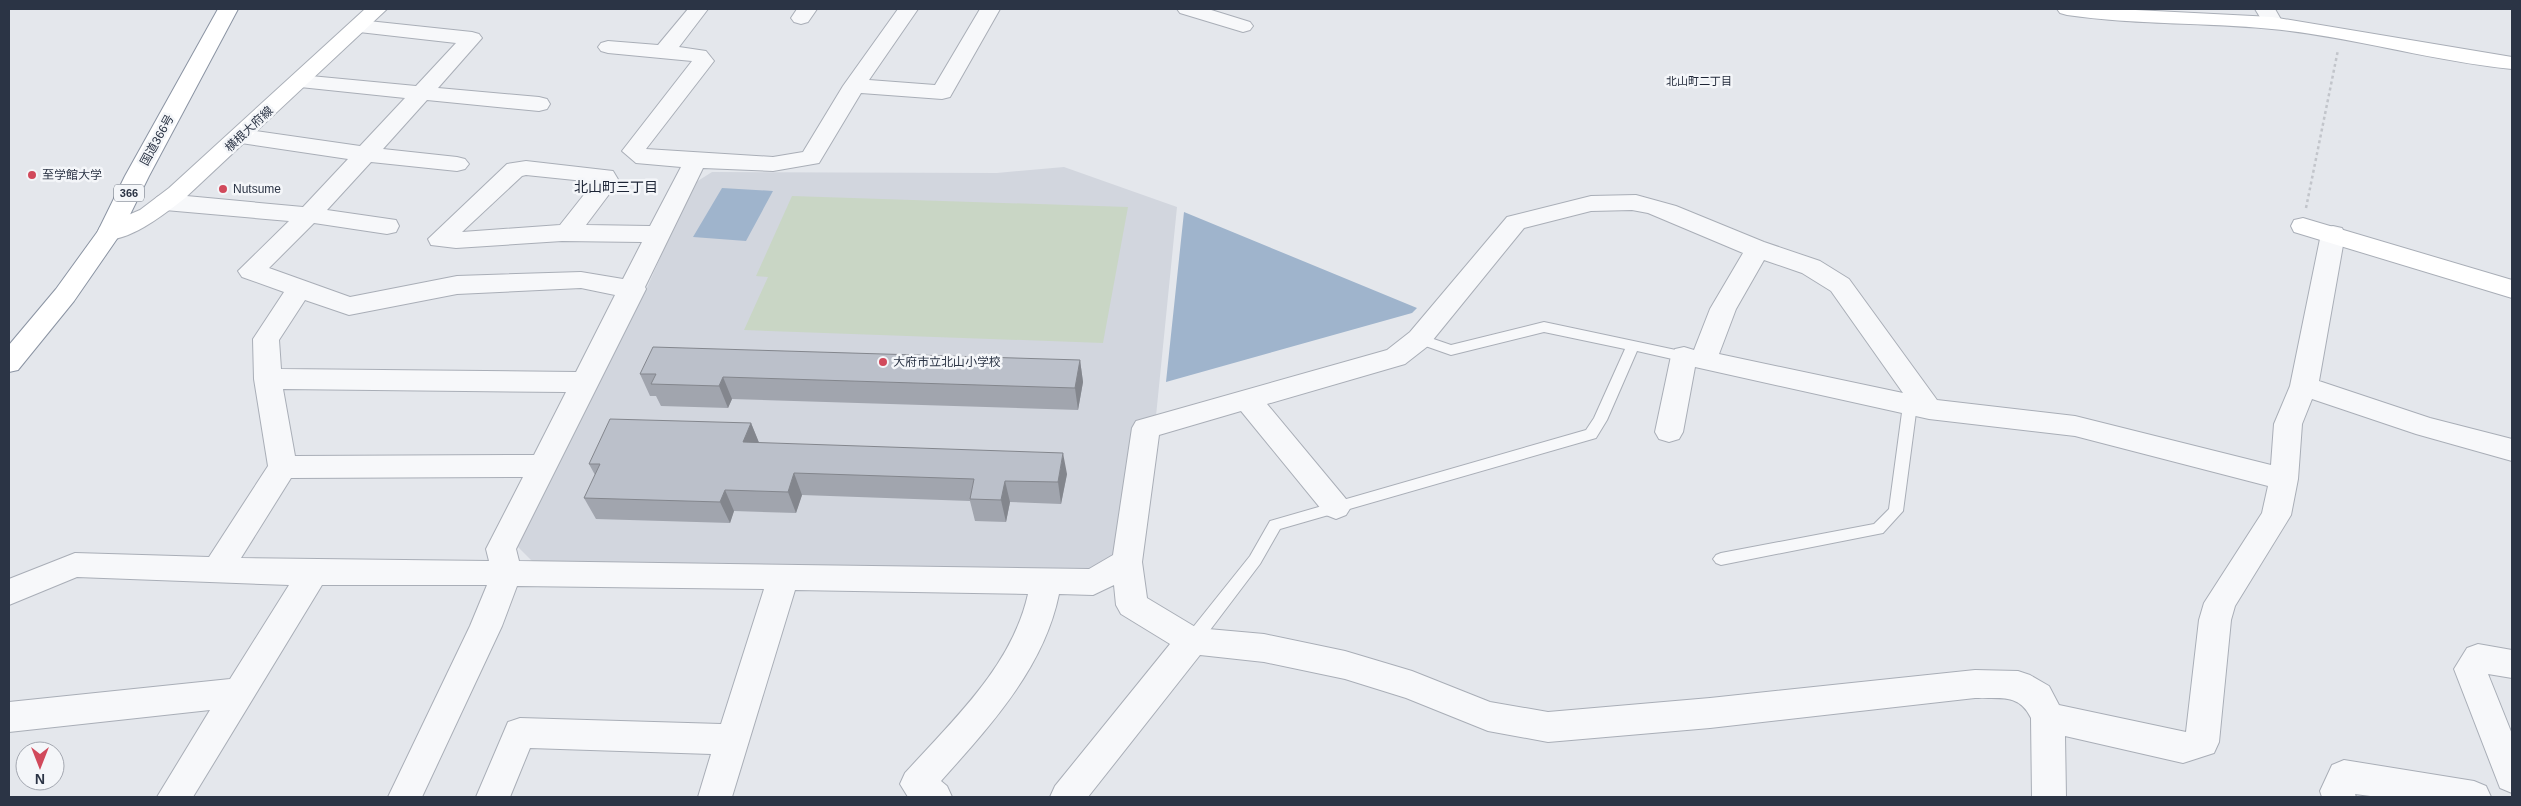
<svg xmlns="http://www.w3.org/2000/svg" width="2521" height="806" viewBox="0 0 2521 806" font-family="Helvetica,'Noto Sans JP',sans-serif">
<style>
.built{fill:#d2d6de}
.green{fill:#c9d6c5}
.water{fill:#9fb4cc}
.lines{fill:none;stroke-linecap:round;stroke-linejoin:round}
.lane-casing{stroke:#a9aeb7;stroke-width:2}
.street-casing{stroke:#a9aeb7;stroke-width:2}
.secondary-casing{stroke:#a9aeb7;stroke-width:2}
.highway-casing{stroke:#8b94a3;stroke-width:2}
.path{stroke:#c2c5cb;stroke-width:2.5;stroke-dasharray:3 3;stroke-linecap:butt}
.lane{fill:#f7f8fa;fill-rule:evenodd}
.street{fill:#f7f8fa;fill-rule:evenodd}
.secondary{fill:#fff;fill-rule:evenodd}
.highway{fill:#fff;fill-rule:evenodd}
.wall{fill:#a1a5ae}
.shaded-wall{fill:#83868d}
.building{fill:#bbc0ca;stroke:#83868d}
.poi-dot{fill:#d1495b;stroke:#f4f6f9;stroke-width:2}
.labels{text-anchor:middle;stroke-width:5;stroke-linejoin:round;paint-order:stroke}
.far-neighbourhood-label{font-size:11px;fill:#1d2536;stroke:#f4f6f9}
.shield{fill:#f4f6f9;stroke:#676e7b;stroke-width:1}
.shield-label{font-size:11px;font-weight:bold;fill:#2b3445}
.street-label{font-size:12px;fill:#2b3445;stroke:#f4f6f9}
.poi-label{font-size:12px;fill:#2b3445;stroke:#f4f6f9;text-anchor:start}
.neighbourhood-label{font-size:14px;fill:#1d2536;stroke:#f4f6f9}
</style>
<rect width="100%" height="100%" fill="#e4e7ec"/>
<path class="built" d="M1064,167L1177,207L1156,416L1135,422L1120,552L1092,570L540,569L515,544L632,308L645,292L693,184L712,172L997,173Z"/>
<path class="green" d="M792,196L1128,207L1103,343L744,330L768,277L756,276Z"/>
<path class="water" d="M722,188L773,191L746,241L693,237Z
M1184,212L1417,308L1412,313L1166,382Z"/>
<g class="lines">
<defs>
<path id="lane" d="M1544,322L1690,353L1697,358L1690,363L1637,351L1607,420L1596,438L1280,529L1260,564L1198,646L1192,648L1186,646L1184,641L1186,636L1250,556L1270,521L1586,430L1594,418L1625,349L1544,332L1451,355L1414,342L1412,339L1419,334L1451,345Z
M1910,400L1917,405L1903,511L1883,533L1721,565L1716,563L1713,559L1716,555L1721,553L1874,524L1889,509L1903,405Z"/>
<path id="street" d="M688,9H708L679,47L706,51L714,61L646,149L773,157L803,152L843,86L898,9H918L869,80L935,85L980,9H1000L950,97L942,99L861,93L819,163L773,171L703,168L645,287L646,289L516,549L519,561L1089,569L1113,555L1132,428L1136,421L1387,350L1410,332L1507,217L1591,196L1636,195L1676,206L1764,242L1820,261L1849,279L1937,400L2075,416L2271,465L2274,424L2290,386L2321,234L2324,228L2333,226L2342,228L2345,234L2319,381L2430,418L2512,439V461L2416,434L2312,399L2302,424L2298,479L2291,515L2235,606L2231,620L2219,742L2214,753L2183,763L2065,736L2066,797H2032L2031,718C2019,693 2000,699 1975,698L1710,728L1548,742L1488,731L1406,698L1345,679L1264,662L1200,655L1088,797H1050L1055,786L1170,644L1121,614L1116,605L1114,585L1093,595L1059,594C1044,668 990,726 941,781L947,786L952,797H908L900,784L905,773C953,720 1012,666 1028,594L795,590L732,797H698L711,754L530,748L510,797H476L508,722L520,718L721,724L764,589L517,586L502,626L422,797H388L470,626L487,585H322L193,797H157L210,710L9,732V702L230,679L289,585L77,577L9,605V579L75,553L209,557L268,466L254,379L253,339L284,292L242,277L238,271L289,221L165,210L157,207L153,202L157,197L165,194L303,207L348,159L241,143L233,141L230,136L233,131L241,129L360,146L405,98L300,87L292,86L289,81L292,76L300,75L416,86L456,43L359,32L352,30L349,26L352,22L359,20L472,32L479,34L482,38L438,88L539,97L547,99L550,104L547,109L539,111L427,100L383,149L457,157L465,159L469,164L465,169L457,171L371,162L327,210L396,220L399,226L396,232L387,234L314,223L269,268L350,297L457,276L581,272L623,279L642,242L562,241L456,248L431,245L428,239L507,164L526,161L613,171L619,181L586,225L650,226L681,167L636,163L622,151L692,61L608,53L601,51L598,47L601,43L608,41L658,45ZM526,175L594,182L560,225L462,232L522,176ZM1591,211L1632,210L1648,213L1743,253L1710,309L1694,350L1684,347L1675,349L1671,356L1655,432L1659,439L1669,442L1679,439L1683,432L1695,367L1929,419L2075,436L2268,486L2262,513L2204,603L2199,620L2186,732L2059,705L2049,686L2030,675L2018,671L1975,670L1710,698L1548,712L1490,702L1412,671L1345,651L1264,634L1197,628L1147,598L1142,562L1159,435L1241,411L1326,515L1336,519L1346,515L1351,507L1346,499L1267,404L1405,364L1428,346L1524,228ZM1764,260L1802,273L1831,291L1903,393L1719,354L1736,309ZM581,288L615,295L576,372L281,369L279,340L305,300L349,315L457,294ZM283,389L566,392L534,455L295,456ZM523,477L486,549L489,561L241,558L291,478Z
M797,9H817L808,22L801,24L794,22L791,18Z
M1177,9H1208L1250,22L1253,26L1250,30L1243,32L1180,13Z
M2255,9H2275L2283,23L2280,27L2273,29L2266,27Z
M2478,644L2512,650V678L2488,674L2512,734V793L2500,788L2454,669L2467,648Z
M2344,760L2474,781L2486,786L2491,797H2378L2355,794L2356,797H2322L2320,791L2332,765Z"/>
<path id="secondary" d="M365,9H387L185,198C166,213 126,245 100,239L97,233L100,227L140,210L169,188Z
M2057,9H2116L2272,17L2512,57V69C2431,61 2353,37 2272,29C2204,22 2135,25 2067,15L2060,13Z
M2303,218L2512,280V298L2294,232L2291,226L2294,220Z"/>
<path id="highway" d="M218,9H238L149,176L121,233L74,301L18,370L9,372V345L56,289L98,231L125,176Z"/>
</defs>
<use href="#lane" class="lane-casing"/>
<use href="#street" class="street-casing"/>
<use href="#secondary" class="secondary-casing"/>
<use href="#highway" class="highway-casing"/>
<path class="path" d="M2306,208L2338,50"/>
<use href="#lane" class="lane"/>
<use href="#street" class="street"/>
<use href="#secondary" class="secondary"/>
<use href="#highway" class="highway"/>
</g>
<path class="wall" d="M1080,360L1083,382L1078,410L732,399L728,408L661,406L656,396H650L640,374Z
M751,423L759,443L1067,474L1061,504L1010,502L1006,522L975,521L970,501L802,495L796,513L734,511L730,523L596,519L584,498L595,475L589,464Z"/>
<path class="shaded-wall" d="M1080,360L1083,382L1078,410L1075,388Z
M723,377L732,399L728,408L719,386Z
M751,423L760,445L743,442Z
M1063,453L1067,474L1061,504L1058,482Z
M794,473L802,495L796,513L788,492Z
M1005,481L1010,502L1006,522L1001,500Z
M725,490L734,511L730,523L720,502Z"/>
<path class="building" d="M653,347L1080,360L1075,388L723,377L719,386L651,384L656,374H640Z
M610,419L751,423L743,442L1063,453L1058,482L1005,481L1001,500L970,499L974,479L794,473L788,492L725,490L720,502L584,498L600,464H589Z"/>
<g class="poi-dot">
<circle cx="32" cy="175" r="5"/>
<circle cx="223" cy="189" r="5"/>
<circle cx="883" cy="362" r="5"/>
</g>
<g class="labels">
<g class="far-neighbourhood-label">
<text x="1699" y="85">北山町二丁目</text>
</g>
<rect class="shield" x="114" y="184.5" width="30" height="17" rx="4"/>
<g class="shield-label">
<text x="129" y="197">366</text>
</g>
<g class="street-label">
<text transform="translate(249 129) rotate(-43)" y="4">横根大府線</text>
<text transform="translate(157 140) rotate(-61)" y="4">国道366号</text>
</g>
<g class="poi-label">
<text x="42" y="179">至学館大学</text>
<text x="233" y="193">Nutsume</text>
<text x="893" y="366">大府市立北山小学校</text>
</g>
<g class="neighbourhood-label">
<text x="616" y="192">北山町三丁目</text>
</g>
</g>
<rect width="2521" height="806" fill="none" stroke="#2b3445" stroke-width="20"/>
<g transform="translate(40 766) rotate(180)"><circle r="24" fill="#f4f6f9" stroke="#a4a8b1"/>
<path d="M0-4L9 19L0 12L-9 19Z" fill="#d1495b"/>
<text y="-8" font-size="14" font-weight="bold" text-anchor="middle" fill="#2b3445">N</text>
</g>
</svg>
